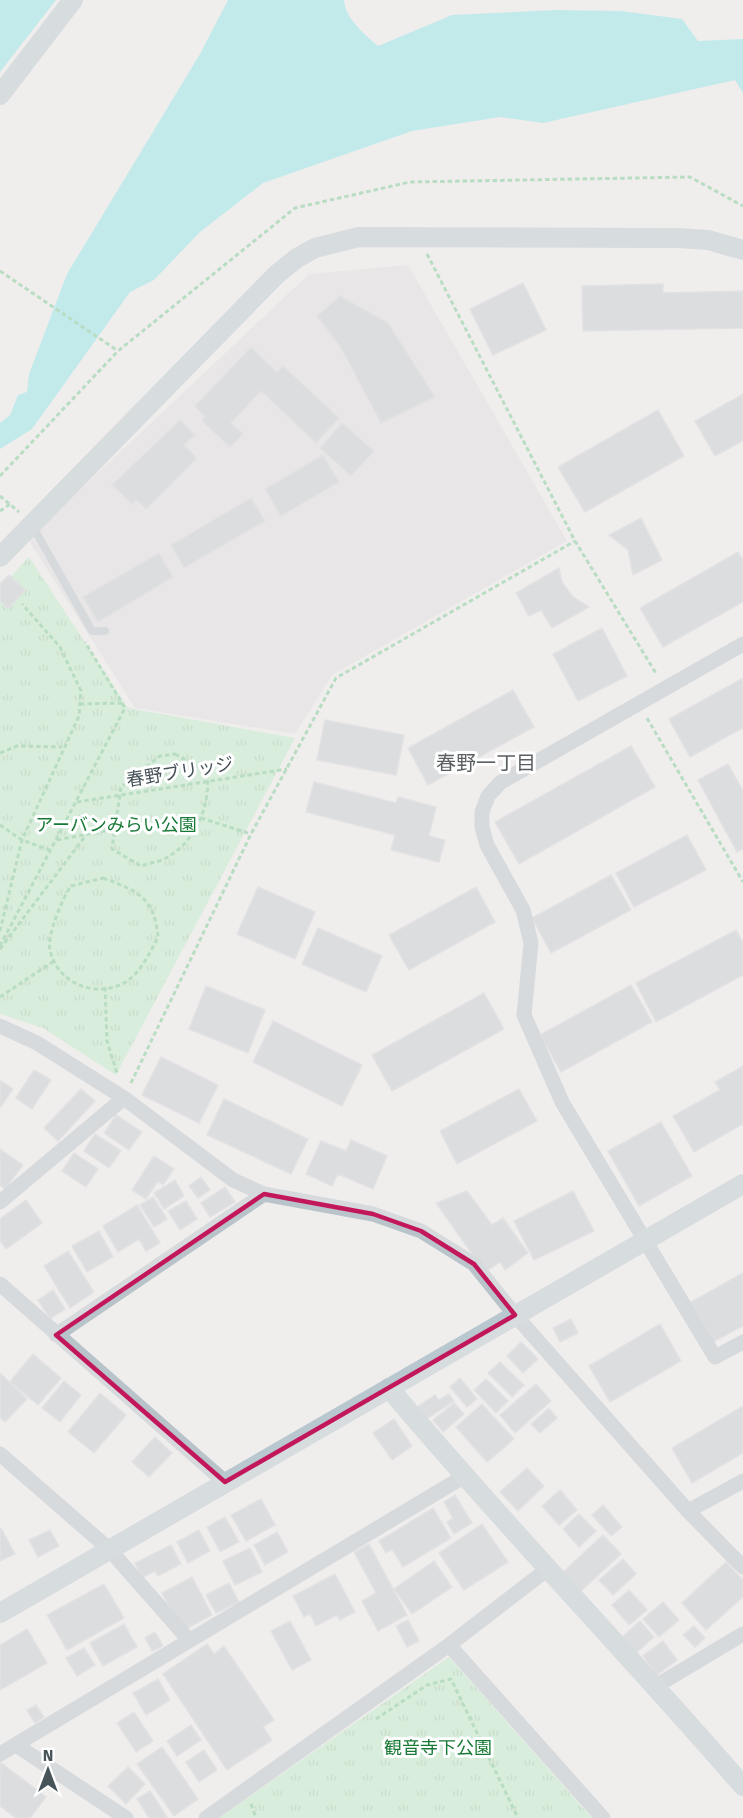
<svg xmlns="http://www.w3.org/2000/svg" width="743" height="1818" viewBox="0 0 743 1818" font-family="'Fira Sans','Noto Sans JP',sans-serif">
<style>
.education{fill:#e1dedf}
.park{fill:url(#park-tufts)}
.water{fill:#89e7e9}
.building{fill:#c4c9cd;stroke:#d1d5d9;stroke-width:1.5}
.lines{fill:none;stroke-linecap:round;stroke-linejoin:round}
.path{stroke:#74ca90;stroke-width:3;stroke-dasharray:4.5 3;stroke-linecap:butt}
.lane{stroke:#b8c4ca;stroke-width:8}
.street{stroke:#b8c4ca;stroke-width:15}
.secondary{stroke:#b9c7cf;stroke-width:20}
.path-bridge{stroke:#74ca90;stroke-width:3;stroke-dasharray:4.5 3;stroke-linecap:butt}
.marked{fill:none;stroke:#c2185b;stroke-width:4.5;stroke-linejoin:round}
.labels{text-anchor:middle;stroke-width:6;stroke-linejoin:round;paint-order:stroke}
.street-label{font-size:18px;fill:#46545a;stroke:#fff}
.park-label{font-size:18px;fill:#187937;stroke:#fff}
.neighbourhood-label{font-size:20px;fill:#5a5f62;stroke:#fff}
</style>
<defs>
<pattern id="park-tufts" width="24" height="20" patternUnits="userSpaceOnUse" patternTransform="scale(1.5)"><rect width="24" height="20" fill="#bbedc5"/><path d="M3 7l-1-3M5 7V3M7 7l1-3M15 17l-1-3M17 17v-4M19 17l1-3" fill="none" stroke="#a2cdac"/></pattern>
</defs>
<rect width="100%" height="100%" fill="#f0eded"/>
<path class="education" d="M408,265L567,541L332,675L295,734L135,708L28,539L309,274Z"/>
<path class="park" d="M29,557L128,708L295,738L116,1075L43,1028L0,1014V588Z
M449,1657L592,1818H219Z"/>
<path class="water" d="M0,0H56L0,72Z
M228,0H344C345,18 365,35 378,46L452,15L555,10L621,11L682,19L698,41L743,39V93L735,80L543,123L500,117L412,131L263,183L200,232L154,280L130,292L32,429L0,449V423L10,415L18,395L27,392L29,374L67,274L200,54Z"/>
<path class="building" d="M523,283L546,330L493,355L470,309Z
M663,284V293L743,291V328L583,331L582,286Z
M340,296L388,323L435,397L381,423L340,346L317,316Z
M251,347L277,372L283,366L339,418L316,443L261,391L231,423L243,434L230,447L202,421L205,417L195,406Z
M743,394V441L715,456L695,421Z
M658,410L684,456L585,512L558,467Z
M180,420L195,435L184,445L197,458L146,509L137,500L132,504L112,485Z
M342,423L374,451L351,476L320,448Z
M323,455L339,482L281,516L265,489Z
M251,498L265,521L184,568L171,545Z
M641,518L662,560L633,575L628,550L609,535Z
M738,552L743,560V602L663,647L640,608Z
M159,553L173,577L98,622L83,597Z
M559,568L562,582L573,597L589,607L552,628L541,610L529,616L516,593Z
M9,575L25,590L8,609L0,601V584Z
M602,628L627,676L578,701L553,654Z
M743,678V728L690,757L669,719Z
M513,690L534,727L428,785L408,748Z
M325,720L404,735L396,775L317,760Z
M631,746L655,787L519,864L495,822Z
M728,764L743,791V849L737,852L698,780Z
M314,782L396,803L398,797L436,807L429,836L445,840L439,862L391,850L395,835L306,812Z
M687,835L706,870L634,907L616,873Z
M611,875L631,910L551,953L532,918Z
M258,887L315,912L295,959L237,934Z
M476,887L495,922L409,970L389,935Z
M318,928L382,956L366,992L302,964Z
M736,930L743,942V975L656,1022L636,983Z
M631,985L652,1022L561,1072L540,1035Z
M206,986L265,1010L248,1053L189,1029Z
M484,993L504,1029L392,1091L372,1055Z
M273,1021L362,1065L342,1106L253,1062Z
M161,1057L218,1085L199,1123L142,1095Z
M743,1066V1124L694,1152L673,1116L720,1090L715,1082Z
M34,1070L51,1080L32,1109L16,1098Z
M0,1080L13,1089L0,1108Z
M81,1089L95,1101L58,1141L44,1128Z
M519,1089L537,1121L457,1164L440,1131Z
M224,1099L308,1139L291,1174L207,1135Z
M116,1115L142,1132L129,1150L104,1133Z
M661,1122L692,1176L639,1206L608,1151Z
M95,1134L121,1151L109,1168L84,1151Z
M351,1140L387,1156L373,1189L338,1174L332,1186L306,1174L321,1141L346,1151Z
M0,1149L23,1165L5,1189L0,1185Z
M74,1153L98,1169L86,1187L62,1171Z
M154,1156L174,1169L163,1185L158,1181L146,1199L132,1190Z
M201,1177L210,1190L198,1198L189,1186Z
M175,1180L184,1196L164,1209L154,1193Z
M225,1187L235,1202L210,1217L201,1203Z
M467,1191L492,1225L503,1218L528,1253L505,1270L500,1262L485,1272L436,1203Z
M573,1191L594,1231L534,1260L514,1221Z
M153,1197L167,1219L154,1227L140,1205Z
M26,1200L42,1223L6,1249L0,1241V1219Z
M186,1201L197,1219L180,1230L168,1211Z
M137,1205L160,1243L146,1251L139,1239L118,1252L103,1226Z
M99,1231L113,1257L87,1272L72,1246Z
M68,1251L94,1292L70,1308L44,1266Z
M743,1273V1326L713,1342L691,1302Z
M53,1290L65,1309L50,1319L38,1300Z
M571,1319L578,1333L560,1342L553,1328Z
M660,1324L681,1361L610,1402L589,1366Z
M521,1342L538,1359L523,1373L507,1356Z
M33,1354L61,1378L38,1405L10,1382Z
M500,1362L524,1385L512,1397L488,1373Z
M0,1373L27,1399L5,1422L0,1417Z
M460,1378L477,1399L467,1407L450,1387Z
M486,1379L508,1401L496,1413L474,1390Z
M64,1381L81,1395L60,1422L42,1408Z
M536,1384L551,1401L515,1433L500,1415Z
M100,1393L126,1415L94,1453L68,1432Z
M449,1394L454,1401L425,1420L417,1407L435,1395L439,1400Z
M454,1403L464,1414L443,1432L433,1420Z
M482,1404L514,1439L487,1462L456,1427Z
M743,1406V1453L692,1483L672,1448Z
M549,1408L557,1418L540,1433L531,1424Z
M394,1419L412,1446L392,1460L373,1433Z
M155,1437L172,1453L149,1477L132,1462Z
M527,1468L544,1486L518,1511L500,1492Z
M560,1490L577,1510L559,1525L542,1506Z
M455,1495L472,1523L454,1534L447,1522L453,1518L444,1502Z
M261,1499L275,1525L246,1541L231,1515Z
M603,1505L622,1527L611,1536L592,1515Z
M433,1508L451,1538L403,1567L392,1549L386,1553L379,1541Z
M579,1514L596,1531L579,1547L563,1529Z
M225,1517L239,1542L220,1552L207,1527Z
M482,1524L508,1562L464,1590L439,1553Z
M1,1528L15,1554L0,1561V1529Z
M50,1530L59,1546L38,1557L29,1540Z
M199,1530L210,1551L188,1563L177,1542Z
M277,1532L288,1552L265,1565L254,1545Z
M603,1535L621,1554L581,1591L563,1572Z
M369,1544L407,1615L378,1631L362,1601L376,1593L354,1552Z
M171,1545L181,1564L158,1576L155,1571L142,1578L135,1563Z
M250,1548L262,1572L235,1585L223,1561Z
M623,1559L636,1574L613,1595L599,1580Z
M434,1561L452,1587L412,1614L394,1589Z
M726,1562L743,1580V1597L706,1630L682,1603Z
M335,1574L355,1612L340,1620L337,1615L316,1626L310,1614L304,1617L293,1596Z
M192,1577L212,1615L182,1631L162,1593Z
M229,1583L239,1602L216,1613L206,1595Z
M104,1584L124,1618L67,1650L47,1615Z
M629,1590L647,1610L629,1625L612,1605Z
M663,1602L679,1620L659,1637L643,1619Z
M408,1620L419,1641L407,1647L396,1626Z
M290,1621L311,1660L292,1670L271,1631Z
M640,1621L654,1637L636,1653L622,1637Z
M124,1624L137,1647L103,1666L90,1643Z
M694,1626L705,1638L695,1647L683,1635Z
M27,1629L47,1663L0,1690V1645Z
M155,1632L163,1646L152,1651L145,1638Z
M663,1641L677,1660L657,1675L643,1656Z
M207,1644L214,1654L224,1646L274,1720L263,1727L272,1740L227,1770L163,1674Z
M84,1648L95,1665L77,1676L66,1658Z
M158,1679L170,1700L146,1715L133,1693Z
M36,1705L44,1717L35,1723L27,1710Z
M134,1712L153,1741L136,1752L117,1723Z
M191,1725L201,1740L177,1756L167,1741Z
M162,1747L198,1799L174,1816L137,1764Z
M204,1750L217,1770L199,1782L186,1762Z
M0,1762L46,1797L30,1818H16L0,1806Z
M128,1767L145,1784L126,1804L108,1786Z
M150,1791L167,1817L166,1818H149L137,1799Z"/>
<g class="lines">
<path class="path" d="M427,254L575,541L657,675
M0,271L118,351
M0,476L118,351L295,208L410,182L690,177L743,206
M0,496L19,512
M0,511L10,504
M80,704L123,703
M647,718L743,882
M0,753L17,746L62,747
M175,754L207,772C211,803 197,840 168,857C160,862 149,863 141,866L112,849L121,787L160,756Z
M201,818L251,834
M0,825L22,840L52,851
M57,840L114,829
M103,878C138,891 154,897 158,937C150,953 139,976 122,984C92,998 57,982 50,950C46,937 63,897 71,886Z
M0,931L22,840L79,716L81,691L60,647L22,604
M0,946L125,708L85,642
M0,949L86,835
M105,987L107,1041L117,1073
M0,997L54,961
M131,1083L251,834L336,678L575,541
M376,1719L427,1685L451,1679L518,1818
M251,1804L256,1818"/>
<path class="lane" d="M32,525L92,631H105"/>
<path class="street" d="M743,644L501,782L488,796L482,812V827L487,845L523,910L531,943L524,1015L562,1102L715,1357L743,1342
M0,1026L37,1043L124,1098L233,1180L264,1194L373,1214L421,1231L474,1264L515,1315L688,1511L743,1567
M0,1202L124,1098
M0,1284L225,1482
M56,1335L264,1194
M0,1454L109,1549L189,1640
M688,1511L743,1481
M449,1645L603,1818
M656,1686L743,1634
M16,1745L126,1818
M0,1754L463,1477
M206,1818L449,1645L549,1568"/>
<path class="secondary" d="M0,95L73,0
M0,557L276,275L297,258L315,248L359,237L678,238L708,240L743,250
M389,1388C503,1524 627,1652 743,1786
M0,1613L743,1184"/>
<path class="path-bridge" d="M77,802L287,769"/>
</g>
<path d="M0 0H743V1818H0ZM264,1194L373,1214L421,1231L474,1264L515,1315L225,1482L56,1335Z" fill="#f0eded" fill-opacity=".55" fill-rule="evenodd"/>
<path class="marked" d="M264,1194L373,1214L421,1231L474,1264L515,1315L225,1482L56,1335Z"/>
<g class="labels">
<g class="street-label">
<text transform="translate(180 772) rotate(-9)" y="6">春野ブリッジ</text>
</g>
<g class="park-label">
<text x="116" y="831">アーバンみらい公園</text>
<text x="438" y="1754">観音寺下公園</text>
</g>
<g class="neighbourhood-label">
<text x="486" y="770">春野一丁目</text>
</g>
</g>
<g transform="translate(48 1770)" stroke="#ffffff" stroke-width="4.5" paint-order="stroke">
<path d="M0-4.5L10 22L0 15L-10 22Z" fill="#46545a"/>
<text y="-9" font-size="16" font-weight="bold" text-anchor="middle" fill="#46545a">N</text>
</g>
</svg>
